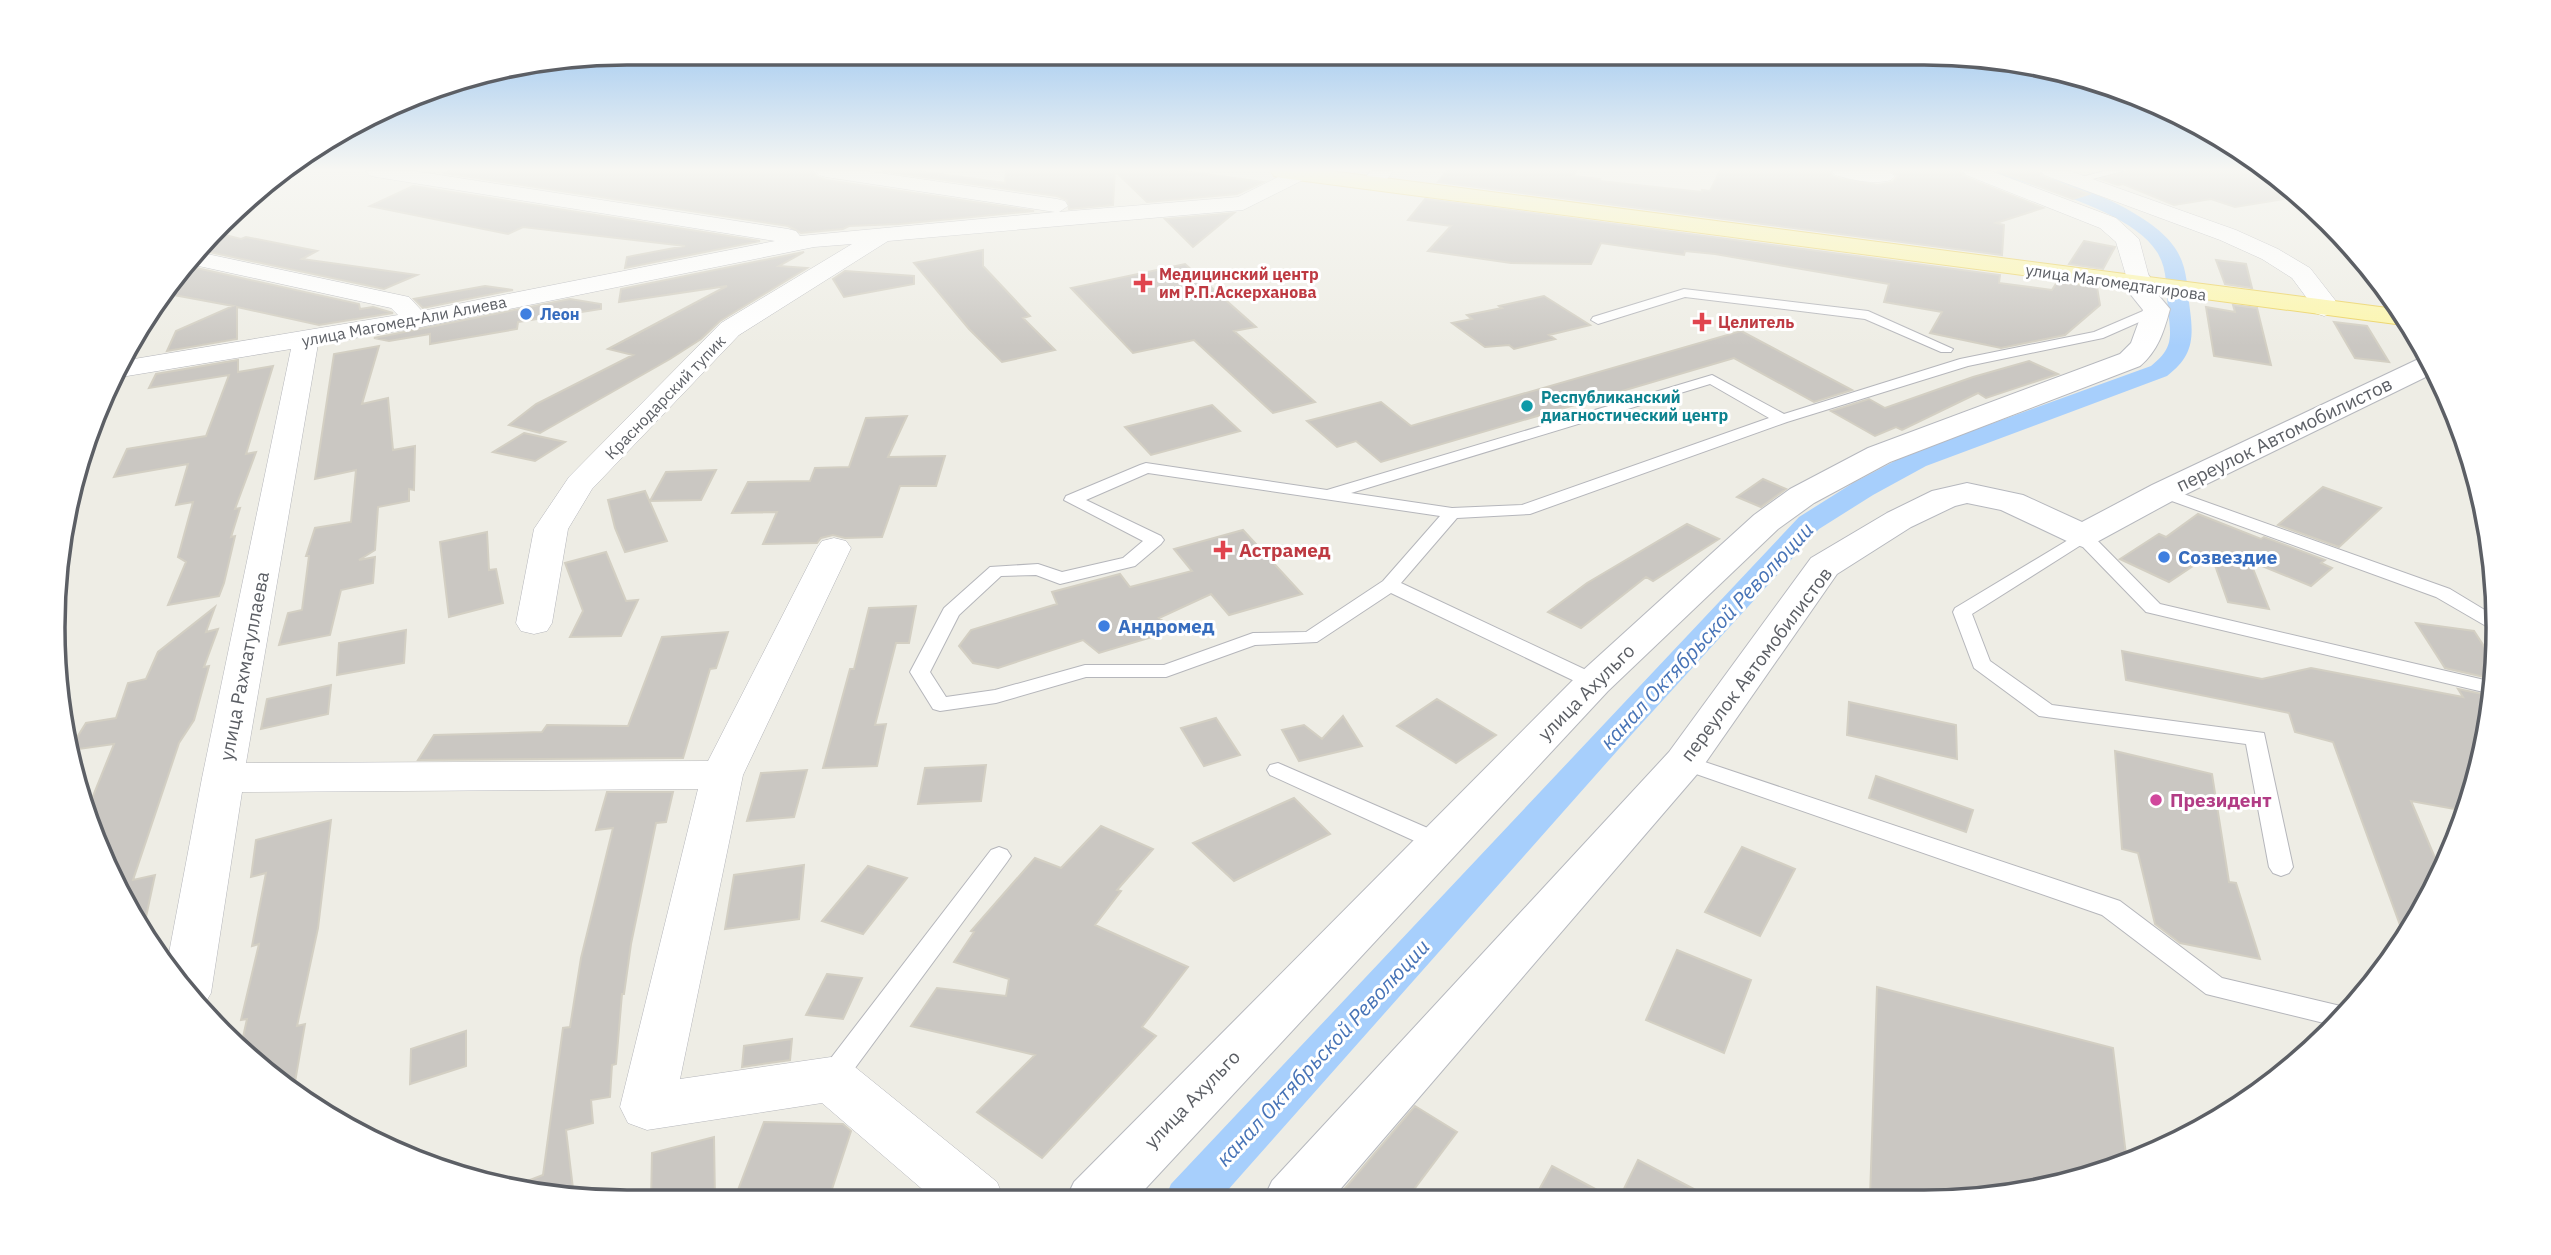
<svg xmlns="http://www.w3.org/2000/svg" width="2551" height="1255" viewBox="0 0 2551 1255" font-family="'IBM Plex Sans',sans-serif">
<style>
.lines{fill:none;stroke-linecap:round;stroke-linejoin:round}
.canal{fill:#a7cffc;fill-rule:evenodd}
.building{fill:#cac7c2;stroke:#d3cfc3;stroke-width:2}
.lane-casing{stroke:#b5b6bb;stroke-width:2}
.street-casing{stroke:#b5b6bb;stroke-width:1}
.secondary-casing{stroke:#b6b8be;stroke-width:2}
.primary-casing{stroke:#ecd25f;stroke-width:2}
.lane{fill:#fff;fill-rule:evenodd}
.street{fill:#fff;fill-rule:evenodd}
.secondary{fill:#fff;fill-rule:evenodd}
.primary{fill:#fcf6ac;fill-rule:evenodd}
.health-dot{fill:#e0444e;stroke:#fff;stroke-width:2.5}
.shop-dot{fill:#3f7fe0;stroke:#fff;stroke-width:2.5}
.culture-dot{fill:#0f9aa8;stroke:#fff;stroke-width:2.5}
.hotel-dot{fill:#d1479c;stroke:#fff;stroke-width:2.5}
.labels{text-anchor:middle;stroke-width:6;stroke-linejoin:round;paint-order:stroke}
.far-health-label{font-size:16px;font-weight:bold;fill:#be3a42;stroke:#fff;text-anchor:start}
.far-street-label{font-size:16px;fill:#5c5f65;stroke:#fff}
.far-shop-label{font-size:16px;font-weight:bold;fill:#366cbe;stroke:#fff;text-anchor:start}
.far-culture-label{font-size:16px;font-weight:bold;fill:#0d838f;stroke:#fff;text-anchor:start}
.street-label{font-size:19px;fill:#5c5f65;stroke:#fff}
.health-label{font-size:19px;font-weight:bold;fill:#be3a42;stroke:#fff;text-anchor:start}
.shop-label{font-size:19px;font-weight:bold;fill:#366cbe;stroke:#fff;text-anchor:start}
.hotel-label{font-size:19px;font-weight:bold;fill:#b23c85;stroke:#fff;text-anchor:start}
.water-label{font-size:21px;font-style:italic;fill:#4773b6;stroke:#fff}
.rim{fill:none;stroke:#5c5f65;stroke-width:3.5}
</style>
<rect width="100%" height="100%" fill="#eeede5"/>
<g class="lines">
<path class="canal" d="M1997,171C2043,168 2150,208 2175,248C2188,267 2187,288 2190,310C2194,340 2192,357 2167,376L1926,466L1873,495L1819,529L1633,733L1219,1200L1164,1201L1171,1184L1799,517L1853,483L1908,454L2151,366C2174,348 2171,337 2168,309C2166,290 2168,269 2157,252C2132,212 2043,189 2000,175Z"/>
</g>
<path class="building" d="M450,171H813L817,177L826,180L1034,211L899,224L849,226L843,229L801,233L788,226L444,173Z
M882,171H918L1005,183L1006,171H1115L1113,205L1069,209L1067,200L1057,196Z
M1115,171H1185L1263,182L1237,194L1147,202Z
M1447,171H1576L1574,176L1600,179L1599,181L1702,192V190L1710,191L1720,171H1829L1833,177L1841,179L1878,185L1893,182L1898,176L1892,171H1960L1965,177L2043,208L1996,223L2004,225L2002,255L1438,182Z
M1998,171H2038L2043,177L2089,194L2073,199Z
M2126,171H2264L2284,199L2235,207L2211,199L2174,205L2123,184L2118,185L2101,179Z
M413,186L760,241L625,268L627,257L685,246L523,227L508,234L370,206Z
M1425,199L2000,275L1999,283L2052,290L2057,282L2097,287L2100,305L2065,335L2001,348L1930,333L1942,312L1884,302L1889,284L1715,254L1685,251L1684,255L1601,243L1591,264L1511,263L1428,251L1451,226L1408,220Z
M1234,213L1193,247L1165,219Z
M217,233L241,239L246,237L317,251L302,259L417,275L384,289L195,249L208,236Z
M2084,241L2115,247L2103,269L2069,264Z
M983,250V266L1030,316L1023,318L1055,350L1002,362L969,329L914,263Z
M804,252L779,266L807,268L720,321L701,339L670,359L540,433L509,425L536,404L633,355L608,349L727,286L619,302L621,289Z
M2216,260L2246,264L2252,288L2225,284Z
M1185,264L1256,327L1234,331L1315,402L1273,413L1194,340L1133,353L1071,288Z
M183,265L359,304L360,309L373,307L393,313L319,325L237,307V339L167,351L176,331L233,306L163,293Z
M845,271L914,276V284L844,297L833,279Z
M485,286L513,290L423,308L414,299Z
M1544,296L1590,325L1549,335L1555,339L1514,349L1509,345L1485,347L1452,323L1472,319L1467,315L1502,308L1499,306Z
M570,299L601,304V309L518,322L517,329L430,344V334L389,341L374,338Z
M2233,305L2257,308L2271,365L2214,356L2206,307L2235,312Z
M2334,322L2367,326L2389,362L2355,358Z
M1741,331L1852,390L1814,402L1734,358L1381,462L1356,441L1337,447L1307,421L1381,402L1411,426Z
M379,346L362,404L388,398L393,450L415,446L414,490L409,489V501L378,507L375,550L359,560L375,557L373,583L341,590L330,635L279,645L288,613L302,610L309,556H306L315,528L351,522L356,470L315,479L334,354Z
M238,360V372L273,366L246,454L256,452L235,509L240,508L231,537L235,536L224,583L219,596L168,605L186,562L178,557L193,502L176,505L188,464L114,477L127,449L206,436L229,375L149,388L156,374Z
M2029,361L2058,374L1986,398L1978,393L1902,430L1896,427L1875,436L1831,411L1869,399L1885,408L1973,377Z
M1212,405L1240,431L1151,455L1125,427Z
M907,416L888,457L945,456L936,486H900L882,537L845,538L833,535L821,538L817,543L763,544L777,512L732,513L748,482L810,481L815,468L849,467L866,418Z
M524,433L565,442L535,461L493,452Z
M716,470L701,500L650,501L666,472Z
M1763,479L1786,489L1761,507L1737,497Z
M2323,487L2381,508L2339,547L2278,525Z
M645,491L667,541L625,552L615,528L608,500Z
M2198,514L2261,539L2264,537L2325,560L2321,563L2332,568L2311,586L2250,561L2269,609L2228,602L2211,554L2169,582L2120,559L2159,534L2166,537Z
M1687,524L1719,539L1653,581L1646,577L1581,628L1548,612L1587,583Z
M1243,530L1302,594L1229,615L1211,594L1159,618L1175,630L1099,653L1083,640L998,668L973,663L959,646L971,630L1057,604L1052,592L1120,574L1130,587L1192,571L1174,549Z
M487,532L489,570L496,569L503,603L449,617L440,542Z
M606,552L626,601L638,600L621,636L570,637L583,611L565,563Z
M916,606L909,643H896L875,725L886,724L877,766L823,768L850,669H854L869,608Z
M215,607L206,632L218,629L204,667L209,666L194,720L179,743L133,880L155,875L143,931L112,882L89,806L114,744L72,750L71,747L86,723L116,718L128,683L146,679L158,652Z
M2416,623L2474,631L2495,663L2493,679L2445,668Z
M406,630L404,663L337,675L339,643Z
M728,632L716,668L710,669L683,758L418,760L434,735L542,732L547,725L628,726L662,637Z
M2122,651L2262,679L2311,668L2463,697L2458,689L2492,696L2487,740L2466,811L2411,801L2441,872L2404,936L2333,742L2295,732L2289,713L2126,680Z
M331,685L328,714L261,729L267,699Z
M1437,699L1496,735L1456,763L1397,726Z
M1849,702L1956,725L1957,759L1847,735Z
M1343,716L1362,746L1299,761L1282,730L1304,725L1322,739Z
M1216,718L1240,755L1204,766L1181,728Z
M2115,751L2212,774L2229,882L2236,883L2260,959L2180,943L2155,924L2138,853L2122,849Z
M986,765L981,801L918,804L925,768Z
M807,770L794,817L747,821L761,773Z
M1876,776L1973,810L1966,832L1869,798Z
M607,792H673L666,822L656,823L631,944L624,994H622L616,1064L612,1065L610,1097L591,1100L593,1123L566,1130L574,1197L515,1191L506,1189L543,1175L563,1028L570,1027L581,958L613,828L596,830Z
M1294,798L1330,834L1234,881L1193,843Z
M331,820L318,928L297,1026L305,1024L294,1088L248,1060L240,1051L247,1019L241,1020L259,944L252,946L266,873L251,877L256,840Z
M1101,826L1153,849L1117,890L1121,891L1095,925L1188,967L1142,1027L1156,1036L1042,1158L977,1112L1035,1055L911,1026L937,988L1006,996L1009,979L954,962L974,932L971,931L1035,858L1061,868Z
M1742,847L1795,869L1760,936L1705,912Z
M804,865L799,919L725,929L734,875Z
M868,866L907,878L863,934L822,921Z
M1677,950L1751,980L1724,1053L1646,1020Z
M827,974L862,978L843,1019L806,1015Z
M1877,987L2113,1048L2127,1163L1999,1198H1870Z
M466,1031V1066L410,1084L411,1049Z
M792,1039L790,1060L742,1067L744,1046Z
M1415,1106L1457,1132L1406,1200H1335Z
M764,1122L843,1124L851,1131L831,1192L738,1190Z
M714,1137L715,1202H651L652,1153Z
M1638,1160L1713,1199H1619Z
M1552,1166L1614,1199H1534Z"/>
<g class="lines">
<defs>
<path id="lane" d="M2104,171H2123L2077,183L2071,180Z
M1684,289L1868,311L1953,349L1951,352H1941L1865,319L1685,297L1598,324L1591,320L1593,317Z
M2157,305L2162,306V312L2103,338L1968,366L1787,422L1530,514L1457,518L1401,583L1601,677L1604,682L1601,687H1587L1391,593L1317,642L1255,645L1166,677H1086L996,703L940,711L933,709L910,672L944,608L990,567L1038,564L1062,572L1123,558L1143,541L1064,500L1066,496L1140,465L1146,463L1327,490L1712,375L1784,414L1960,359L2094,332ZM1710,384L1769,418L1522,505L1452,508L1351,493ZM1148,473L1440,516L1383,581L1306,632L1253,633L1164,665H1085L995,690L946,697L930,672L959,615L1001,576L1036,575L1060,584L1135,566L1161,544L1164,540L1161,536L1086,500Z
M2164,487L2450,589L2498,618V633L2436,597L2158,496L2156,492L2158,488Z
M2083,531L2089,532L2160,604L2493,682L2492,694L2146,612L2081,545L1972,614L1990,661L2052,705L2264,733L2293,867L2289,873L2281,876L2273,873L2269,867L2246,744L2039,716L1974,668L1953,612L1955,608Z
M1684,755L2120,901L2222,978L2349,1008L2332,1025L2206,994L2102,915L1676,767L1673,762L1676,757Z
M1278,763L1446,836L1450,842L1446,848L1438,850L1430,848L1270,775L1267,770L1270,765Z
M999,847L1007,850L1011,856L1007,862L841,1087L831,1091L821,1087L817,1079L821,1071L991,850Z"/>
<path id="street" d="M366,171H414L788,229L796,231L800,236L1055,212L826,177L819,175L816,171H866L1057,199L1065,201L1068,206L1059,212L1238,197L1290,171H1316L1313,175L1243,210L888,241L739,335L592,489L568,529L552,623L547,631L534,634L521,631L516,623L534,529L569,477L721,323L852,244L814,247L416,328L318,344L246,763L708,761L817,548L822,541L834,538L846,541L851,548L743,775L680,1079L831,1057L850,1063L997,1182L1005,1201H936L822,1103L647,1130L628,1123L620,1107L698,789L242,792L211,993L203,1007L200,1008L166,969L202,778L291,349L115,378L122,361L398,315L391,308L185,263L193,251L409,297L422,311L775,241L376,177L369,175Z
M1371,171H1393C1386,182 1378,191 1363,188L1360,183Z
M1832,171H1888L1895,176L1891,180C1875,185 1851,180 1835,175Z
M1963,171H1991L2116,218L2139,239L2149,277L2146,282L2137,284L2128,282L2116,242L2100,228L1966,175Z
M2041,171H2070L2236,230L2278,249L2310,268L2335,300L2337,308L2333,313L2324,316L2315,313L2309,301L2292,278L2262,259L2220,240L2044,175Z"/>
<path id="secondary" d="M2137,269L2146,272L2150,277L2149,284L2170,309C2164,331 2158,351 2140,366L1890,462L1814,503L1778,529L1608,691L1134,1201H1065L1074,1182L1580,673L1754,515L1790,489L1868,448L2120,354L2131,343L2143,310L2123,285L2128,272Z
M2427,355L2436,372L2176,499L2095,543L2083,547L2071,543L2001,510L1967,503L1955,506L1911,527L1837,574L1699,772L1331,1200H1263L1272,1181L1669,752L1811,558L1887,513L1932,491L1967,483L2023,495L2082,522L2152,485Z"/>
<path id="primary" d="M1271,171H1330L2403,310L2411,326L1282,178L1274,176Z"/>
</defs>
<use href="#lane" class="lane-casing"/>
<use href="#street" class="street-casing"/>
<use href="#secondary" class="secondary-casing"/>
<use href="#primary" class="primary-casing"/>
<use href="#lane" class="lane"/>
<use href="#street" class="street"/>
<use href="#secondary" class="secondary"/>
<use href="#primary" class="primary"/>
</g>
<linearGradient id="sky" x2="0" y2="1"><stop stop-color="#8ebff0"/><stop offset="0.49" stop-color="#f7f7f3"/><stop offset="1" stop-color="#f7f7f3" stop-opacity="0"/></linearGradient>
<rect width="2551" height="346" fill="url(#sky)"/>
<g class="health-dot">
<path d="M1139.5 272.5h7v7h7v7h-7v7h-7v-7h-7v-7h7z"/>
<path d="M1698.5 311.5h7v7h7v7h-7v7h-7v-7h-7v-7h7z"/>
<path d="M1219.5 539.5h7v7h7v7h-7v7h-7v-7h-7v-7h7z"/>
</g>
<g class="shop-dot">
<circle cx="526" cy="314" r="7"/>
<circle cx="2164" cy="557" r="7"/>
<circle cx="1104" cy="626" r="7"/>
</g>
<circle class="culture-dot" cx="1527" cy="406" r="7"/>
<circle class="hotel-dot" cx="2156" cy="800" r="7"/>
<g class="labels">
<g class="far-health-label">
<text x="1159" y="280">Медицинский центр<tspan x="1159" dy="18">им Р.П.Аскерханова</tspan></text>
<text x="1718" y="328">Целитель</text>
</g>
<g class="far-street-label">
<text transform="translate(2116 282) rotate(8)" y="6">улица Магомедтагирова</text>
<text transform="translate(404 321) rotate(-11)" y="6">улица Магомед-Али Алиева</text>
<text transform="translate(665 397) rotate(-46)" y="6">Краснодарский тупик</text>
</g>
<g class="far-shop-label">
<text x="540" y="320">Леон</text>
</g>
<g class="far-culture-label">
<text x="1541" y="403">Республиканский<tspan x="1541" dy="18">диагностический центр</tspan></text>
</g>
<g class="street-label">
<text transform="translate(2284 434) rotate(-26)" y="7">переулок Автомобилистов</text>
<text transform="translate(1756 664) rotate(-53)" y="7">переулок Автомобилистов</text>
<text transform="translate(244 666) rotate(-79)" y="7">улица Рахматуллаева</text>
<text transform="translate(1586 692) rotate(-45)" y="7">улица Ахульго</text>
<text transform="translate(1192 1099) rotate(-46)" y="7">улица Ахульго</text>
</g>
<g class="health-label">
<text x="1239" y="557">Астрамед</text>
</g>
<g class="shop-label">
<text x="2178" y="564">Созвездие</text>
<text x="1118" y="633">Андромед</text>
</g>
<g class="hotel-label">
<text x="2170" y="807">Президент</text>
</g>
<g class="water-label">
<text transform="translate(1707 636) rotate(-47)" y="7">канал Октябрьской Революции</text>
<text transform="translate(1323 1053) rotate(-47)" y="7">канал Октябрьской Революции</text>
</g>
</g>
<path d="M0 0H2551V1255H0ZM627 65H1924A562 562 0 0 1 2486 627V628A562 562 0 0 1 1924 1190H627A562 562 0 0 1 65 628V627A562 562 0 0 1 627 65Z" fill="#fff" fill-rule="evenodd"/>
<path class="rim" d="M627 65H1924A562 562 0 0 1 2486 627V628A562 562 0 0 1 1924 1190H627A562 562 0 0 1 65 628V627A562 562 0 0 1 627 65Z"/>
</svg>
